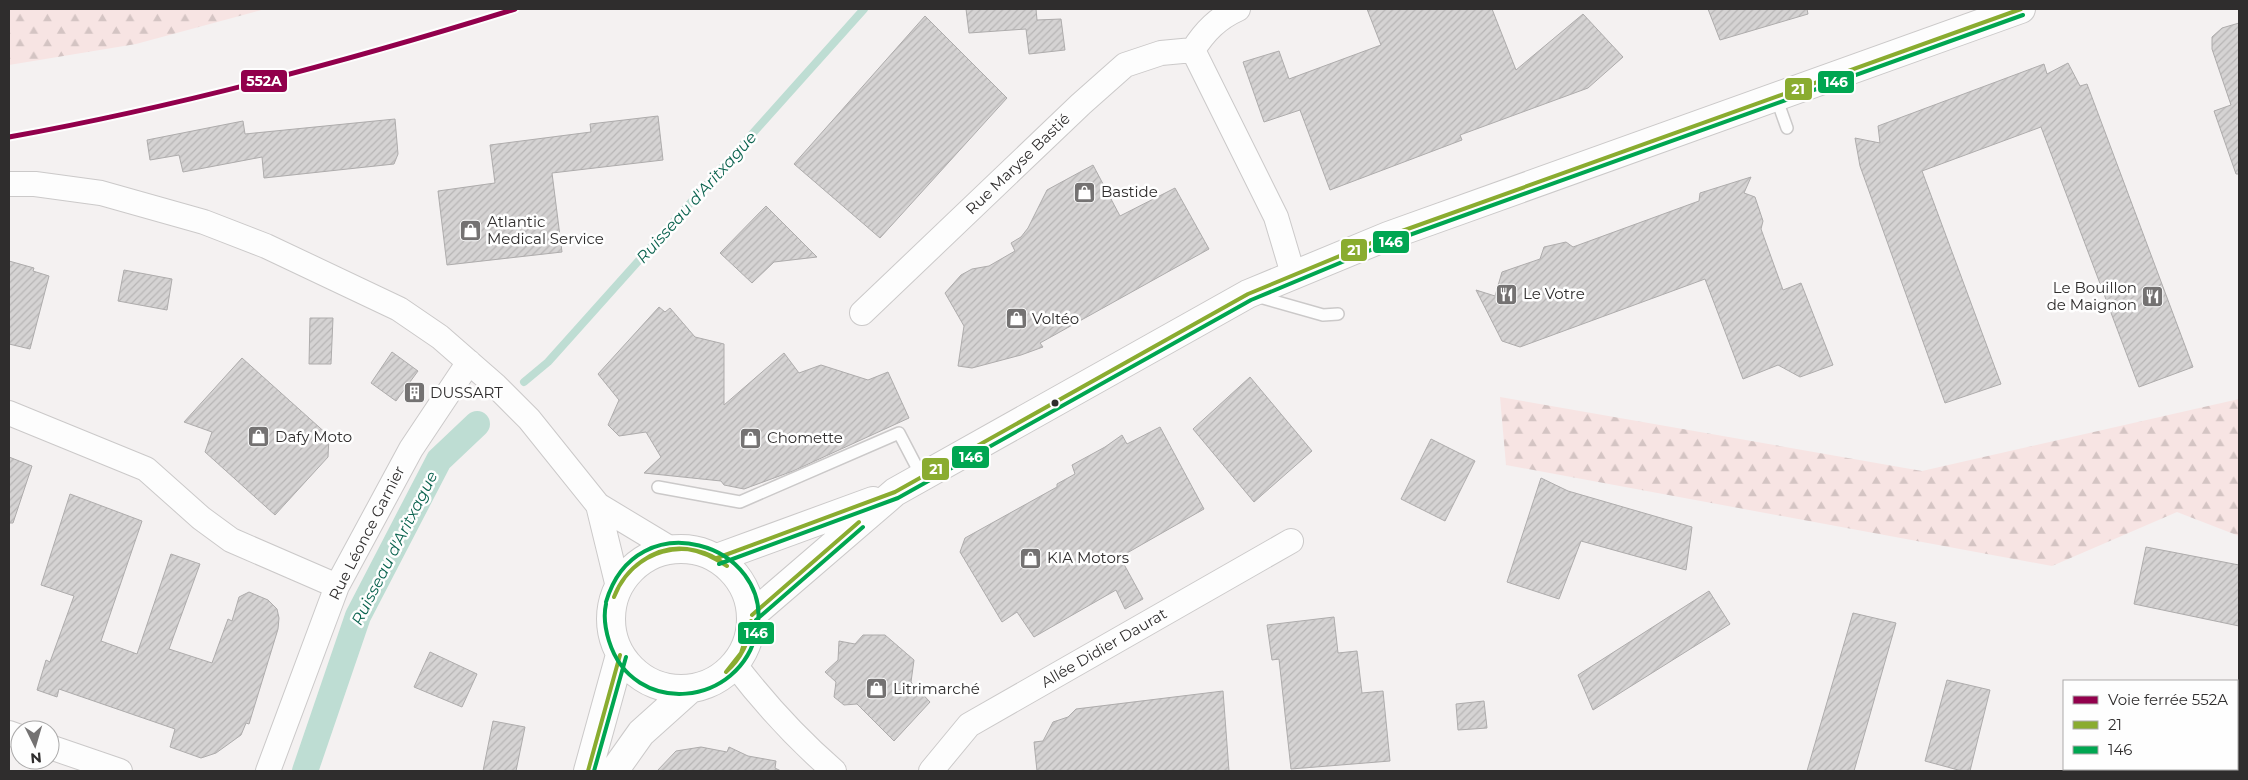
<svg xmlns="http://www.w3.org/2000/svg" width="2248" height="780" viewBox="0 0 2248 780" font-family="Montserrat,sans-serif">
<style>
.forest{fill:url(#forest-firs)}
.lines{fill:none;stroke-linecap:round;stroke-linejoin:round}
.stream{stroke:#beddd3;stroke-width:8}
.canal{stroke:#beddd3;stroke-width:26}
.building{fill:url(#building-hatch);stroke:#aeacac}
.service-casing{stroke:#cbc9c9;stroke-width:14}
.minor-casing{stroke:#cbc9c9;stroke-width:26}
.tertiary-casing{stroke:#cbc9c9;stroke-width:30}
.service{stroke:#fdfdfd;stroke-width:11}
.minor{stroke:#fdfdfd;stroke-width:24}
.tertiary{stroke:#fdfdfd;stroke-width:28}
.bus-1-casing{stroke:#fefefe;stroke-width:8}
.bus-2-casing{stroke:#fefefe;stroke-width:8}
.bus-1{stroke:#8aac30;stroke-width:4}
.bus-2{stroke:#00a651;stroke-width:4}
.rail-1-casing{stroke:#fefefe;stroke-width:9}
.rail-1{stroke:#92004c;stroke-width:5}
.bus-dot{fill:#2f2d2d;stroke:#fefefe;stroke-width:2}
.labels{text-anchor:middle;stroke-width:5;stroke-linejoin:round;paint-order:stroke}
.street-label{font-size:15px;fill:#2f2d2d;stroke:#fefefe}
.poi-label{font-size:15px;fill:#2f2d2d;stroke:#fefefe;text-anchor:start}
.water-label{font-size:16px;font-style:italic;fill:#0b634f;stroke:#fefefe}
.line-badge{stroke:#fefefe;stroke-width:2}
.badge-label{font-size:14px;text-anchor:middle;font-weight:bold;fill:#fff}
</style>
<defs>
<pattern id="forest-firs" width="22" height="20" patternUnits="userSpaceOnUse" patternTransform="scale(1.25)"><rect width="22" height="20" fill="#f7e4e3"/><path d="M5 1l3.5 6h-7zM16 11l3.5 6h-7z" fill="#d4c4c3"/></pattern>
<pattern id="building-hatch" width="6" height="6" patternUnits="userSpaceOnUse" patternTransform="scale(1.25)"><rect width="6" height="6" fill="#d5d3d3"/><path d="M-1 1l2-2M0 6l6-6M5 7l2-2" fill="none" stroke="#b7b5b5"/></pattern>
</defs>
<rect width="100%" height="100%" fill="#f4f1f1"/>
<path class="forest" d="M9,9H265L136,44L9,65Z
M1500,397L1922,471L2239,399V536L2177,512L2052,566L1506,465Z"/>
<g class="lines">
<path class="stream" d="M524,382L548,362L864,9"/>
<path class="canal" d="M305,771L358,616L439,460L477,424"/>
</g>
<path class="building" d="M966,9H1036L1037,20L1061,19L1065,50L1029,54L1026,29L969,33Z
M1367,9H1492L1516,70L1583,14L1623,57L1588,88L1460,135L1462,140L1330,190L1300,110L1264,122L1243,62L1279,51L1289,79L1381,45Z
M1708,9H1807L1808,14L1720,40Z
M925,16L1007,98L880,238L794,164Z
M2239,23V174H2236L2214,111L2231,105L2212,49V37L2222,28Z
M2068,63L2080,86L2087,84L2193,367L2139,387L2041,127L1922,171L2001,384L1945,403L1860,166L1855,138L1880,143L1878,126L2044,64L2047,74Z
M658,116L663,160L552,173L562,252L447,265L438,191L495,183L490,145L591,132L590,124Z
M395,119L398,154L394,164L264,178L262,157L183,172L179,155L150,160L147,140L243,121L245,134Z
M1093,165L1120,216L1175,188L1209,249L1040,343L1043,347L1021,355L972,368L958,366L964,326L945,293L961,275L972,269L989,266L1015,251L1011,243L1021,237L1028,228L1047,190Z
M1751,177L1744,193L1755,197L1763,221L1761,229L1783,290L1801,283L1833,365L1800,377L1778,365L1743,379L1705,279L1520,347L1502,341L1476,290L1495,296L1502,272L1540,259L1544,247L1566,242L1573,247L1699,201L1700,193Z
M766,206L817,257L774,262L752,283L720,253Z
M9,261L34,268L33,271L49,276L30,349L9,344Z
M124,270L172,279L167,310L118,301Z
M659,307L665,312L670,308L695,337L724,344V405L784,353L799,373L821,365L868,380L888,372L909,418L793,471L744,489L724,485L721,481L644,473L661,457L646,432L619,436L608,425L619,400L598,374Z
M310,318H333L331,364H309Z
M392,352L418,371L396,401L371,383Z
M242,358L329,436L328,457L275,515L205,452L212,432L184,422Z
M1250,377L1312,451L1254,502L1193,429Z
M1160,427L1204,509L1120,557L1143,599L1125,609L1116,590L1034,637L1017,612L1002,622L960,552L965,538L1057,487V484L1075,474L1072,465L1105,447L1122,435L1127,444Z
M1431,439L1475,461L1445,521L1401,499Z
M9,457L32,466L13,523H9Z
M1541,478L1568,491L1692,527L1686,570L1581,541L1559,599L1507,582Z
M70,494L142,521L101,641L137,654L171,554L200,564L169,649L212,663L228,619L232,621L239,597L249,592L268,600L277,609L279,618L278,629L249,724L246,723L241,735L216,753L201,758L170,747L175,729L59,689L57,697L37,690L46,660L50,662L74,596L41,585Z
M2146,547L2239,565V626L2134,604Z
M1709,591L1730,624L1593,710L1578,675Z
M1853,613L1896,623L1854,771H1807Z
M1334,617L1338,653L1357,651L1362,693L1383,691L1390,761L1291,769L1279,659L1272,660L1267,625Z
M863,635H885L914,660L911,682L930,702L894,741L857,704L844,705L834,697L836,682L825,672L838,660L839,641L855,644Z
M430,652L477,674L462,707L414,687Z
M1947,680L1990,690L1970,771H1962L1925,761Z
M1223,691L1229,771H1037L1034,742L1043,741L1053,722L1068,717L1076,709Z
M1484,701L1487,728L1458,730L1456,704Z
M493,721L525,727L516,771H483Z
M701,747L727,752L729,747L748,756L776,761L775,768L781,771H657L676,751Z"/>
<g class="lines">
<defs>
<path id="service" d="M1776,97L1787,128
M1256,296L1323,315L1338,314
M658,487L740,502L899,433L922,477"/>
<path id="minor" d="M1238,9C1218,18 1205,31 1193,50L1276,217L1293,274
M9,184H35L101,193L204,222L266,246L399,309L440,337L495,385L529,419L598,505
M862,313L1081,104L1125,65L1161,53L1193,50
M9,413L146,469L201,518L231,540L337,586
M618,587L598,505L671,549
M735,665C765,704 797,739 834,771
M9,733L20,737
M50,747L120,771
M268,771L337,586L411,449L469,362
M931,771L969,725L1291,541"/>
<path id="tertiary" d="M611 619a70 70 0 1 1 140 0a70 70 0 1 1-140 0Z
M717,558L873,501
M752,615L895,492L1248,294L1388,236L2021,9
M588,771L620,655
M614,771L641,733L690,689"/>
</defs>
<use href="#service" class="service-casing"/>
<use href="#minor" class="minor-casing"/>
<use href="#tertiary" class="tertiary-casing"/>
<use href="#service" class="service"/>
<use href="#minor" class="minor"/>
<use href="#tertiary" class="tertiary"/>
<defs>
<path id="bus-1" d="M717,558L895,492L1248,294L1388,236L2021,9
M614,597C631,551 688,533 727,566
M614,597C625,568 655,545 687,549C702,551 714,558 727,566
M752,615L859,522
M726,672L741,653L751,621
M726,672C740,660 751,640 751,621
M588,771L620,655"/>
<path id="bus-2" d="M719,564L898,498L1251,300L1390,242L2023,15
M606,604C603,617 605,628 609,641C633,718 741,708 757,630C774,544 636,500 606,602
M756,620L863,527
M594,771L626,657"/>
</defs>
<use href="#bus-1" class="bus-1-casing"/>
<use href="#bus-2" class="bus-2-casing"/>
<use href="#bus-1" class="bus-1"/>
<use href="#bus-2" class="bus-2"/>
<defs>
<path id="rail-1" d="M9,137C181,106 348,61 515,9"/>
</defs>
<use href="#rail-1" class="rail-1-casing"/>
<use href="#rail-1" class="rail-1"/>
</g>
<defs>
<symbol id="shop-square" viewBox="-11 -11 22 22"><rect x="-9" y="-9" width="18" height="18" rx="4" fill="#747272" stroke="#fefefe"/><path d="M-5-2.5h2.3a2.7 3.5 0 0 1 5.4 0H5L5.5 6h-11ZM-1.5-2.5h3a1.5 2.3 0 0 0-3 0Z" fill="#fff"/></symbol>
<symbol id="restaurant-square" viewBox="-11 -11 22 22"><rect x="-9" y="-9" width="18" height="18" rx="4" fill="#747272" stroke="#fefefe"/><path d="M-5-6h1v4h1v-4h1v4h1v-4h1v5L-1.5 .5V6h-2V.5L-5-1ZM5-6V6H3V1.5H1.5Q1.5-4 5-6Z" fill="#fff"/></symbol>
<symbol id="building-square" viewBox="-11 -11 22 22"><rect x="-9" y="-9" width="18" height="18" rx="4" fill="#747272" stroke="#fefefe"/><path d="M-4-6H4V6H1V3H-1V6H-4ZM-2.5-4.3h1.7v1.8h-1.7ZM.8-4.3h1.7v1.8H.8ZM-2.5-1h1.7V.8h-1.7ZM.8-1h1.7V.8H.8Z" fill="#fff"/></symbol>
</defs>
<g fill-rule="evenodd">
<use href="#shop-square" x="1072" y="180" width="25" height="25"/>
<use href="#shop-square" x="458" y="218" width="25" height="25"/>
<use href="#restaurant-square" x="1494" y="282" width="25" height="25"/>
<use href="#restaurant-square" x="2140" y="284" width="25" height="25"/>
<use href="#shop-square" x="1004" y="306" width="25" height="25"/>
<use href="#building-square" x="402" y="380" width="25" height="25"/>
<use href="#shop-square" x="246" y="424" width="25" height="25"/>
<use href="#shop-square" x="738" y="426" width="25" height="25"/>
<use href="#shop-square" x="1018" y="546" width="25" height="25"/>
<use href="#shop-square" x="864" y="676" width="25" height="25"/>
</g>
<circle class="bus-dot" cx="1055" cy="403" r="4.5"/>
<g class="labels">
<g class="street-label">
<text transform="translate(1018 164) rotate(-44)" y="5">Rue Maryse Bastié</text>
<text transform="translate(367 533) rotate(-63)" y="5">Rue Léonce Garnier</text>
<text transform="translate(1104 648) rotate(-30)" y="5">Allée Didier Daurat</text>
</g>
<g class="poi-label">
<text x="1101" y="197">Bastide</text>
<text x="487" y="227">Atlantic<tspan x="487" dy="17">Medical Service</tspan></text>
<text x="2137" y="293" text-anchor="end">Le Bouillon<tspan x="2137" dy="17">de Maignon</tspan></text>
<text x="1523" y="299">Le Votre</text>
<text x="1032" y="324">Voltéo</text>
<text x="430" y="398">DUSSART</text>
<text x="275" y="442">Dafy Moto</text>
<text x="767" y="443">Chomette</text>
<text x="1047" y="563">KIA Motors</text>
<text x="893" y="694">Litrimarché</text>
</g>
<g class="water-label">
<text transform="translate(696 197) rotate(-48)" y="6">Ruisseau d'Aritxague</text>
<text transform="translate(394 548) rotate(-63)" y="6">Ruisseau d'Aritxague</text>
</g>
</g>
<g class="line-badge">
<rect x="240" y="69" width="48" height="24" rx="5" fill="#92004c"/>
<rect x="1817" y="70" width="38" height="24" rx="5" fill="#00a651"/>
<rect x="1784" y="77" width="29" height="24" rx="5" fill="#8aac30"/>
<rect x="1372" y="230" width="38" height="24" rx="5" fill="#00a651"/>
<rect x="1340" y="238" width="28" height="24" rx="5" fill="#8aac30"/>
<rect x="951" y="445" width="39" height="24" rx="5" fill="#00a651"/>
<rect x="921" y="457" width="29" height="24" rx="5" fill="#8aac30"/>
<rect x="737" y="621" width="38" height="24" rx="5" fill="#00a651"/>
</g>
<g class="badge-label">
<text x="264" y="86">552A</text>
<text x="1836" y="87">146</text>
<text x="1798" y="94">21</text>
<text x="1391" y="247">146</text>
<text x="1354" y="255">21</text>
<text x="971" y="462">146</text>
<text x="936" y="474">21</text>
<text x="756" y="638">146</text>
</g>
<rect width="2248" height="780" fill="none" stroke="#2f2d2d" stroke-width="20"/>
<rect x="2063" y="680" width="175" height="90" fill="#fefefe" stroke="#abaaaa"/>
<rect x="2073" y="696" width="25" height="8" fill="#92004c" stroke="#abaaaa"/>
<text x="2108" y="705" font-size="15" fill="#2f2d2d">Voie ferrée 552A</text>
<rect x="2073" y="721" width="25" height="8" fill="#8aac30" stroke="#abaaaa"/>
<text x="2108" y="730" font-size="15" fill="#2f2d2d">21</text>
<rect x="2073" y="746" width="25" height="8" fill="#00a651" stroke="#abaaaa"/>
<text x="2108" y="755" font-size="15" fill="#2f2d2d">146</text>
<g transform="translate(35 745) rotate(175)"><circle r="24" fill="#fefefe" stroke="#abaaaa"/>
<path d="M0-4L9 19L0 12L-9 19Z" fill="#747272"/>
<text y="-8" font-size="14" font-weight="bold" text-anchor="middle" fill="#2f2d2d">N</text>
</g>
</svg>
